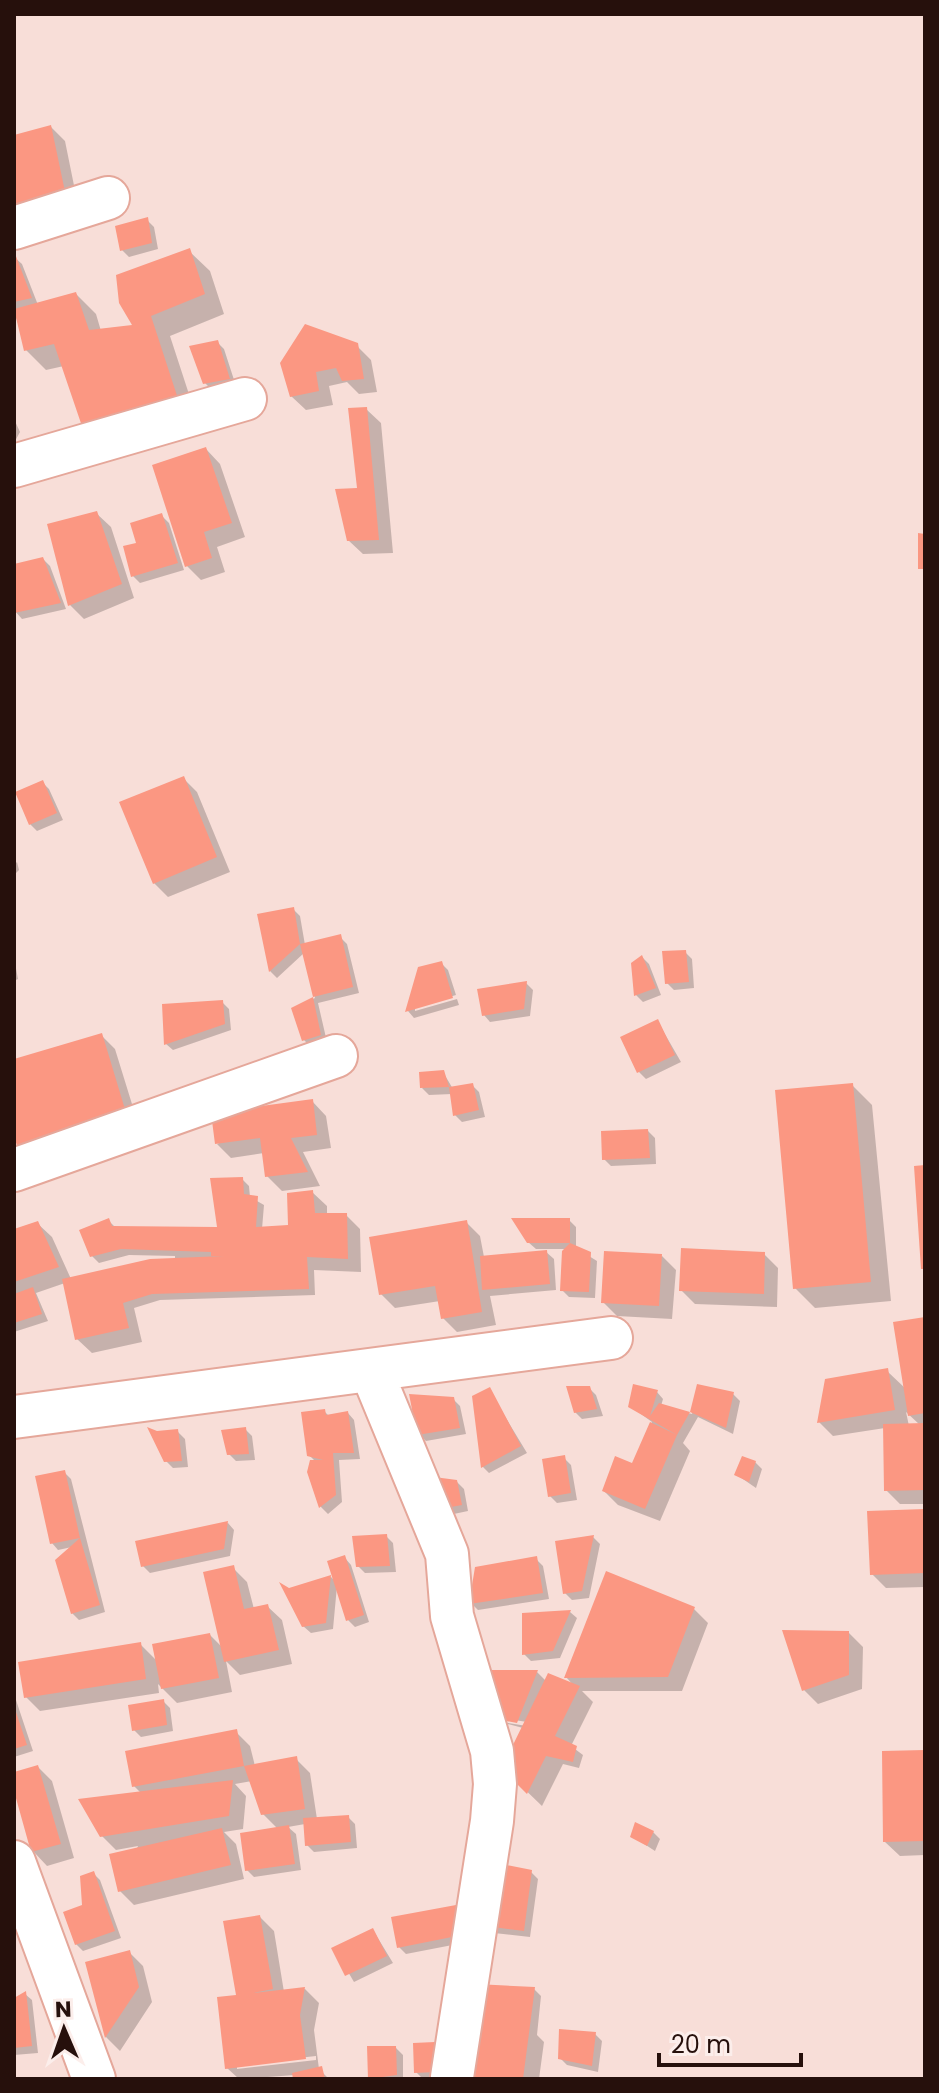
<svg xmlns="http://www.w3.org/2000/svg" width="939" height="2093" viewBox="0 0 939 2093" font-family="Poppins,sans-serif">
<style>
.shadow{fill:#0003;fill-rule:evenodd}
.building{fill:#fb9782}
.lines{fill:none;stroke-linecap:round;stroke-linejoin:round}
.street-casing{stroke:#e5a79a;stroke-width:46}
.street{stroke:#fff;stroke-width:42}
</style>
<rect width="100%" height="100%" fill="#f8ded8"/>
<path class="shadow" d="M51,127L65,141L81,220L14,138Z
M147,220L154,227L158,249L129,257L122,250Z
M189,251L210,271L224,314L170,336L201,431L64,366L46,370L26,350L14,310V257L22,264L38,305L76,294L96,314L101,331L136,327Z
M217,342L224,349L236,386L212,390L205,383Z
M356,345L371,360L377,392L359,394L347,382L329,386L333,405L306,410L291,396L282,363Z
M366,409L381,423L393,553L363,554L348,540L359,489Z
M14,419L20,432L14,443Z
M206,449L220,464L245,537L217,547L225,572L201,580L187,566Z
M96,513L111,527L134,598L84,619L70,605Z
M162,516L169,523L184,570L140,583L133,576L138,544Z
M43,559L50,566L66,609L22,619L14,610V566Z
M183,778L197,792L230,872L168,897L154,883Z
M42,782L49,789L63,820L37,831L30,824Z
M17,862L19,870L14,875V865Z
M293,909L300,916L305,945L340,937L347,944L359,993L318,1003L327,1042L311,1047L304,1040L293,1009L315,998L304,953L277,978L270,971L259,915Z
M685,952L692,959L694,988L674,990L667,983Z
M642,957L649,964L661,995L643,1002L636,995Z
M14,958L18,979L14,981Z
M441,963L448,970L456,995L415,1007V1011L457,999L459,1005L414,1018L408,1011Z
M526,983L533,990L530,1016L490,1022L484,1015Z
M222,1002L229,1009L231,1030L173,1050L166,1044Z
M658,1022L681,1062L646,1079L639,1072Z
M101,1035L115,1049L140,1130L14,1129V1061Z
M443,1072L453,1089L472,1085L479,1092L485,1117L462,1122L455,1115L452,1094L429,1095L422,1088Z
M852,1085L872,1105L891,1301L815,1308L795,1288Z
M312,1101L326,1116L331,1148L303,1152L320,1186L282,1191L267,1176L264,1153L231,1158L217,1144Z
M648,1131L655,1138L656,1164L611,1166L604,1159Z
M242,1179L249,1186L250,1197L264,1205L262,1229L290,1227L312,1192L327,1206V1215H346L360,1229L361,1272L314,1270L315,1295L160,1300L134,1308L142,1342L92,1353L77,1339L65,1283L36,1293L48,1321L14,1332V1231L37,1223L52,1237L71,1279L175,1260V1256L129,1255L99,1263L92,1256L109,1221L116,1228L220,1229Z
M569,1220L576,1227V1248L597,1261L595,1298L569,1297L562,1290L564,1249H536L528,1242Z
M466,1222L480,1236L484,1257L545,1251L554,1259L556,1290L490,1296L496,1325L457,1332L443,1318L440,1301L395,1308L381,1294Z
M764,1254L778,1268L777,1307L695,1304L681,1290Z
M662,1256L676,1270L672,1319L617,1316L603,1302Z
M925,1319V1504H900L886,1490L885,1428L833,1436L819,1422L887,1371L906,1389ZM906,1412L920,1425L909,1426Z
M699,1386L733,1394L740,1401L733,1434L698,1417L683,1443L690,1451L660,1521L618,1505L604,1491L633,1465L652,1422L630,1406L657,1392L663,1399L661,1406L692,1414Z
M589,1388L596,1395L603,1416L582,1419L575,1412Z
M489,1390L527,1453L489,1473L483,1467Z
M453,1399L460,1406L466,1434L426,1441L419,1434Z
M324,1411L329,1416L348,1413L354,1420L360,1459L339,1460L342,1502L328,1514L321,1507L309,1472L316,1462L309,1455Z
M245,1429L252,1436L255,1460L236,1461L229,1454Z
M178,1432L185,1439L188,1467L173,1468L166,1461Z
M564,1458L571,1465L577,1500L557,1503L550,1496Z
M755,1462L762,1469L756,1488L737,1475Z
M64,1472L71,1479L105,1612L79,1620L72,1613V1547L58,1550L52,1543Z
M457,1482L464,1489L468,1511L449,1515L442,1508Z
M925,1511V1587L886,1588L872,1574Z
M228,1523L234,1530L230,1556L150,1573L143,1566Z
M386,1536L393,1543L396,1572L365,1573L358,1566Z
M593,1537L600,1544L589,1598L572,1600L565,1593Z
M345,1558L351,1565L369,1622L355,1627L348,1620L337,1586L333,1629L311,1633L303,1626L289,1590L331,1577L336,1582Z
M536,1559L543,1566L549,1599L478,1610L471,1603Z
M233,1568L247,1582L254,1609L267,1606L282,1620L292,1664L240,1675L226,1661L232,1692L177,1703L158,1684L159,1693L40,1711L26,1697L140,1644L157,1661L210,1635L223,1648Z
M694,1609L708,1623L682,1691H582L593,1702L571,1746L583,1755L579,1768L563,1764L542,1806L515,1780L523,1728L496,1721L527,1726V1722L495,1717L537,1672L546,1681L574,1686L566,1677Z
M570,1612L577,1618L560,1658L531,1661L524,1654Z
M849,1633L863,1647L862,1689L818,1704L804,1690Z
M14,1694L33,1751L14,1757Z
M163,1701L170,1708L173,1731L141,1737L134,1730Z
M236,1732L250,1746L255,1766L296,1759L310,1773L317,1819L348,1817L355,1824L357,1848L314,1852L307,1845L305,1824L288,1827L296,1834L301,1870L254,1877L247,1870L278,1829L263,1814L252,1781L235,1784L246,1796L243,1829L224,1832L236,1844L244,1879L134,1905L120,1891L138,1846L116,1850L101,1835L141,1793L134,1786Z
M925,1752V1855L900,1856L885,1842Z
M38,1767L52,1781L74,1858L47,1866L33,1851L14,1784V1774Z
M653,1832L660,1839L655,1851L632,1836Z
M531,1872L538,1879L530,1937L494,1933L487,1926Z
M93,1873L100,1880L121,1938L83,1951L76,1944Z
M455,1907L462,1914L468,1942L406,1954L399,1947Z
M260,1917L274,1931L284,1992L305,1989L319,2003L314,2030L319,2069L329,2079H296L295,2075L239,2079L227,2068L238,1997ZM316,2056V2060L237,2069V2065Z
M373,1930L393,1963L354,1982L334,1948Z
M129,1952L143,1966L152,2002L120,2051L106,2037L87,1963Z
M534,1989L541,1996L537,2035L544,2042L539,2079H466Z
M25,1994L32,2000L38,2053L14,2055V2000Z
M595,2034L602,2041L598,2072L567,2065L560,2058Z
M435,2044L442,2051V2079H423L416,2072Z
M369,2048H396L403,2055V2079H370Z"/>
<path class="building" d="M51,125L68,206L14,218V135Z
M148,217L152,243L120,251L115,226Z
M190,248L205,294L151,316L182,411L86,438L54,344L24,351L14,309L76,292L89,330L132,325L119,303L116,275Z
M14,251L32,298L14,302Z
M305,324L358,343L364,379L342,381L336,368L316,372L319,391L290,397L280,363Z
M218,340L230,379L203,384L189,346Z
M367,407L379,540L347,541L335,489L357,488L348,408Z
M206,447L232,523L204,532L212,558L185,567L152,465Z
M97,511L122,584L68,606L47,524Z
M162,513L178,563L131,577L123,546L136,543L130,523Z
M918,533L925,534V569H918Z
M43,557L61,603L14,613V564Z
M184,776L217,857L153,884L119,802Z
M43,780L57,813L29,825L15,792Z
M294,907L300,944L269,972L257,914Z
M341,934L353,987L313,997L300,944Z
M686,950L689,982L665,984L662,951Z
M642,955L656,988L634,996L631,963Z
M442,961L453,998L405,1012L418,967Z
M527,981L524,1009L482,1016L477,989Z
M313,997L321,1035L302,1041L291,1008Z
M223,1000L225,1024L164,1045L162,1004Z
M658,1019L675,1055L637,1073L620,1037Z
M102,1033L127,1116L18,1149L14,1136V1059Z
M444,1070L449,1087L473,1083L479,1110L453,1116L449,1087L420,1088L419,1072Z
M853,1083L871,1282L793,1289L775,1090Z
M313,1099L317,1135L291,1138L308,1172L265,1177L260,1138L215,1144L211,1113Z
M648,1129L650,1158L602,1160L601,1131Z
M925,1165V1269H921L914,1166Z
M243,1177L244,1194L258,1196L256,1227L288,1225L287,1193L313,1190L315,1213H347L348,1259L307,1257L309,1289L152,1294L123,1303L129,1328L75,1340L62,1279L150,1259L224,1256H211V1252L121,1249L90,1257L79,1230L109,1218L112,1226L217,1227L210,1178Z
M511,1218H570V1243H527Z
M467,1220L482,1312L441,1319L435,1286L379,1295L369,1237Z
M38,1221L59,1267L14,1282V1229Z
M570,1243L591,1252L589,1292L560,1291L562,1251Z
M681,1248L765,1252L764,1294L679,1291Z
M547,1250L550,1284L482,1290L480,1256Z
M604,1251L662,1254L659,1306L601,1303Z
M33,1287L42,1314L14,1323V1294Z
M925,1317V1413L908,1416L893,1322Z
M888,1368L895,1410L817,1423L825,1379Z
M633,1384L658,1390L650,1416L659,1403L690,1412L697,1384L734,1392L726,1428L690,1412L677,1435L628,1407Z
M566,1386H590L597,1409L574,1413Z
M490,1387L521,1446L481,1468L472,1396Z
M409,1394L454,1397L460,1428L417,1435Z
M325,1409L326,1415L348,1411L354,1453H333L336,1495L319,1508L307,1472L310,1460H323L307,1456L301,1412Z
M650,1422L677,1435L645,1509L602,1491L615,1456L632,1463Z
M925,1423V1490L884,1491L883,1424Z
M147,1427L157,1431L178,1429L182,1461L164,1462Z
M246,1427L249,1454L227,1455L221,1430Z
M565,1455L571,1493L548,1497L542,1459Z
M742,1456L756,1461L749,1482L734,1475Z
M65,1470L80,1538L50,1544L35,1476Z
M434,1477L457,1480L462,1505L440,1509Z
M925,1509V1573L870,1575L867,1511Z
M228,1521L224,1549L141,1567L135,1541Z
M387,1534L390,1566L356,1567L352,1536Z
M594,1535L582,1591L563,1594L555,1541Z
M80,1538L100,1605L71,1614L55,1560Z
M345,1555L364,1615L346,1621L327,1561Z
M537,1556L543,1593L469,1604L475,1567Z
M234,1565L244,1609L268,1604L279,1650L224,1662L203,1572Z
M606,1571L695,1607L668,1677L564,1678Z
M331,1575L326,1623L302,1627L279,1582L289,1588Z
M571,1610L553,1651L522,1655V1613Z
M782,1630L849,1631V1675L802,1691Z
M210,1633L219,1678L161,1689L152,1644Z
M141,1642L146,1679L24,1698L18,1662Z
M478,1670H538L517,1723L490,1718Z
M548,1673L580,1686L555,1736L577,1746L573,1762L546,1756L527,1794L513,1780L511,1749Z
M164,1699L167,1725L132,1731L128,1705Z
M14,1706L27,1745L14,1749Z
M237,1729L244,1766L297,1756L305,1809L261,1815L244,1766L132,1787L125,1751Z
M925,1750V1841L883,1842L882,1751Z
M38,1765L61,1844L31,1852L14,1791V1772Z
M233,1780L229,1816L100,1837L78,1799Z
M349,1815L351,1842L305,1846L303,1818Z
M635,1822L654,1831L647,1846L630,1837Z
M289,1825L295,1864L245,1871L240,1833Z
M222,1828L231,1865L118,1892L109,1854Z
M496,1863L532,1870L524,1931L485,1926Z
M94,1871L115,1931L75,1945L63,1912L82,1905L80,1876Z
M456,1905L462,1935L397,1948L391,1917Z
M260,1915L273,1989L253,1993L305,1987L300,2015L306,2059L225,2069L217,1997L236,1995L223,1921Z
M373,1928L387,1956L345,1976L331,1948Z
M130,1950L139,1987L105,2038L85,1962Z
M476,1984L535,1987L523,2079H464Z
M26,1991L32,2046L14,2048V1998Z
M559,2029L596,2032L592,2066L558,2059Z
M435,2042L436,2072L414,2073L413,2043Z
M367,2046H396L397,2075L368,2079Z
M322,2066L325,2079H293L292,2073Z"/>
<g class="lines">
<defs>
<path id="street" d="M14,228L108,198
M14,466L245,399
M14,1170L336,1056
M371,1370L447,1554L452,1616L492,1751L495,1784L492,1821L452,2077
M14,1417L611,1338
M14,1862L94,2079"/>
</defs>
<use href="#street" class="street-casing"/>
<use href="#street" class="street"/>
</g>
<rect width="939" height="2093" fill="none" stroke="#26100c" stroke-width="32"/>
<g transform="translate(64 2029) rotate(358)" stroke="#fceeeb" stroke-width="6" paint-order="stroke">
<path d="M0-6L14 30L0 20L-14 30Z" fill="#26100c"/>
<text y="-12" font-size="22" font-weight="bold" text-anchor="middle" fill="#26100c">N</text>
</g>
<path d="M659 2053v12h142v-12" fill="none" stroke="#26100c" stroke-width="4"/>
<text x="671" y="2053" font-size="24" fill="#26100c" stroke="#fceeeb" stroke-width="6" paint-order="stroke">20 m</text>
</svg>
